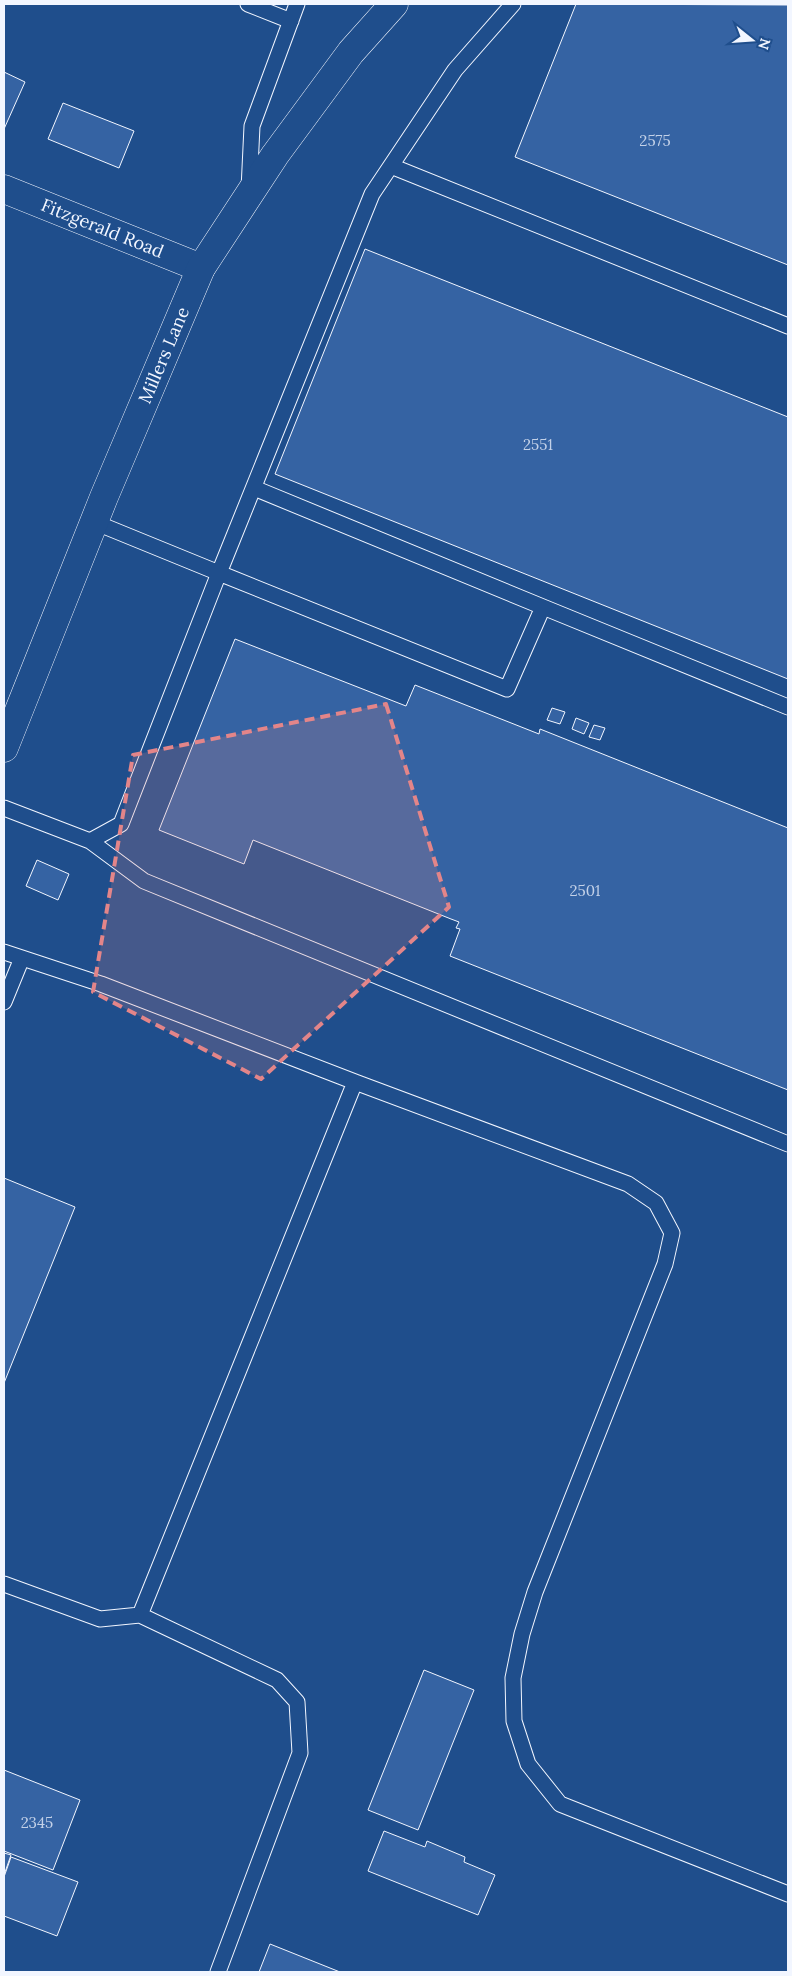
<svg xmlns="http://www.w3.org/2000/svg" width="792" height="1976" viewBox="0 0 792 1976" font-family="Lora,serif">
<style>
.building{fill:#3563a3;stroke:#f2f6ff}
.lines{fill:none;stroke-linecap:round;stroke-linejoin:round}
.service-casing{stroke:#f2f6ff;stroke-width:17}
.minor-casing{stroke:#f2f6ff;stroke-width:29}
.service{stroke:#1f4e8c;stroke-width:15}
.minor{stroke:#1f4e8c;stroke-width:28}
.marked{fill:#e38589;fill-opacity:0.2;stroke:#e38589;stroke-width:4;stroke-dasharray:10 6;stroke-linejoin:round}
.labels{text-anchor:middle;stroke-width:4;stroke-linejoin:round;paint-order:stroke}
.number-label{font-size:15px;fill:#c3d1e8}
.street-label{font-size:18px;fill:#f2f6ff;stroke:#1f4e8c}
</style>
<rect width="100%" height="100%" fill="#1f4e8c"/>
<path class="building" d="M576,4L788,5V265L515,157Z
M4,72L25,82L4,129Z
M63,103L134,131L119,168L48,139Z
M365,249L788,417V679L275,474Z
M235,639L406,706L415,685L539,734L540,729L788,828V1090L450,956L460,929L456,928L459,922L451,919L253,840L244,864L159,830Z
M552,708L565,712L560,724L547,720Z
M576,718L589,723L584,734L572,729Z
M594,725L605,728L600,740L589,737Z
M37,860L69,874L58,900L26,886Z
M4,1178L75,1207L4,1383Z
M424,1670L474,1690L418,1830L368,1810Z
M4,1770L80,1800L53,1870L4,1851Z
M384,1831L425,1847L427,1841L465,1857L464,1862L495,1875L478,1915L368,1871Z
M4,1853L11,1855L4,1875Z
M11,1857L78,1882L57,1936L4,1916V1877Z
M270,1944L340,1972H259Z"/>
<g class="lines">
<defs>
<path id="service" d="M248,4L291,21
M391,166L788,326
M249,189L252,126L297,4
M94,522L219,573L372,194L455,70L513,4
M543,607L788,707
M4,808L90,841L121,824L219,573L507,689L543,607L254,488
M90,841L144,881L788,1144
M4,952L101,984L355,1082L140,1615L100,1619L4,1584
M4,1002L22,958
M355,1082L628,1184L656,1203L672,1233L665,1264L535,1592L522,1634L513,1678L514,1721L528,1764L560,1804L788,1894
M140,1615L277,1680L297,1702L300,1753L218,1972"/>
<g id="minor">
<path id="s1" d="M4,189L201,268"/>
<path id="s2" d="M4,748L104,497L201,268L275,155L351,52L394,4"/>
</g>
</defs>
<use href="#service" class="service-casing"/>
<use href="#minor" class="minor-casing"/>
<use href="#service" class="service"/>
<use href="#minor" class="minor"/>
</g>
<path class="marked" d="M386,704L449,907L261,1079L93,992L133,755Z"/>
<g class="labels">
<g class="number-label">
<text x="655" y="146">2575</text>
<text x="538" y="450">2551</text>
<text x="585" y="896">2501</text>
<text x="37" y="1828">2345</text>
</g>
<g class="street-label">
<text dy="6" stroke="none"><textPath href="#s1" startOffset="106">Fitzgerald Road</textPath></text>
<text dy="6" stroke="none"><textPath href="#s2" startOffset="424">Millers Lane</textPath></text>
</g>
</g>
<rect width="792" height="1976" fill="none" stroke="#f2f6ff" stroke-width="10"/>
<g transform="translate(752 40) rotate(107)" stroke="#1f4e8c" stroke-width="4" paint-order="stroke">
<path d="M0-4L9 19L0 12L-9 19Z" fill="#f2f6ff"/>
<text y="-8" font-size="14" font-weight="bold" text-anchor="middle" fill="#f2f6ff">N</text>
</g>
</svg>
